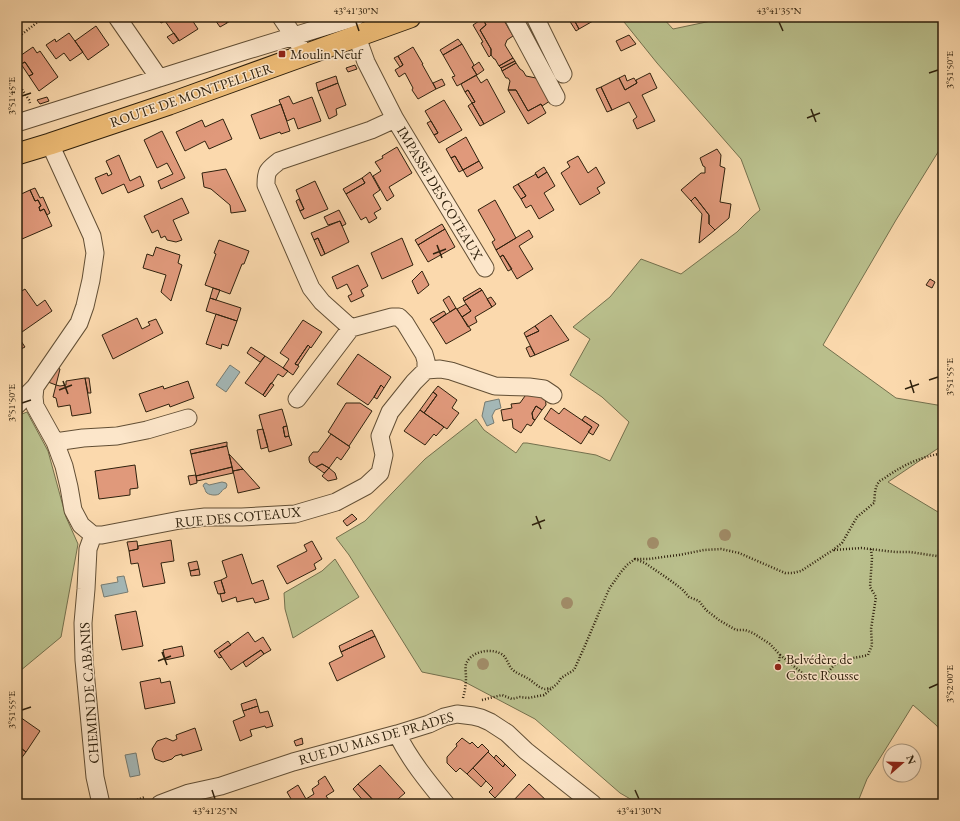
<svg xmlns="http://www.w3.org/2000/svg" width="960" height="821" viewBox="0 0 960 821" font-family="'EB Garamond',serif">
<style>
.green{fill:#bac08d;stroke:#74704d}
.water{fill:#a4b7b6;stroke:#757b72}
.building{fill:#e0997b;stroke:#2f210d}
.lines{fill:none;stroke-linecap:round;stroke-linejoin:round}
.minor-casing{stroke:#624f35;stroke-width:19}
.major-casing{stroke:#2f210d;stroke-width:23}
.path{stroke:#2f210d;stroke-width:2.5;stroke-dasharray:1 2;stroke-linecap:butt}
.minor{stroke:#fce6ca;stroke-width:17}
.major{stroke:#eebc76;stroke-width:21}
.tree{fill:#a28e6a}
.ticks{fill:none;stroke:#2f210d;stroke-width:1.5}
.poi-dot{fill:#8f2418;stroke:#fce6ca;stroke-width:1.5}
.labels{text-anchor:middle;stroke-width:3;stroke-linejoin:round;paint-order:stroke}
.poi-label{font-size:14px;fill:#2f210d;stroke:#fce6ca;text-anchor:start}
.street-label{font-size:14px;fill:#2f210d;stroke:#fce6ca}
.neatline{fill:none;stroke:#2f210d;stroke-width:1.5}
.ticks-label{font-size:10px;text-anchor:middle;fill:#2f210d}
</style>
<rect width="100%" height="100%" fill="#fbd9ad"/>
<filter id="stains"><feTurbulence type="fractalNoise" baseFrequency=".005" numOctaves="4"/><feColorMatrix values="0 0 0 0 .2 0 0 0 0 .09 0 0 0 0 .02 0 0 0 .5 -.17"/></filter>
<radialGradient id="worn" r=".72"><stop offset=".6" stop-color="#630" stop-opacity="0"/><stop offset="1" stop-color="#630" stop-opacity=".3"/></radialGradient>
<path class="green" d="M620,17H662L673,29L730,17H926L931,21L935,17H943V144L896,220L823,345L896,398L943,406V445L888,482L943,515V733L936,725L913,705L867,779L857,804H639L620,793L535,719L461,680L422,672L349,555L336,538L365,521L425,459L476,419L484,430L516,453L523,443H527L596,455L610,461L629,422L602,397L570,375L590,339L573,327L610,297L641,259L681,274L737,232L753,216L760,210L741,159L657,63Z
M27,412L48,451L66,517L78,544L61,637L20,671L17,672V416Z
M335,559L359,597L293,638L285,609L284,593L322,571Z"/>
<path class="water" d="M230,365L240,372L226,392L216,385Z
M499,399L501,408L495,410L492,416L494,423L487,426L482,416L485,402Z
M222,482L226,483L227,485L226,488C222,489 222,492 219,494C216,496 208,495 206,492C205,490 205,488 203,486L204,484L206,483L209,485Z
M124,576L128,592L104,597L101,585L118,582L117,577Z
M136,753L140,775L130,777L125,755Z"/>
<path class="building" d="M157,17H190L198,29L179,41L165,21L161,23Z
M213,17H223L227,23L220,27Z
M223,17H236L227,23Z
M485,17H490L484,21L486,25L480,30L491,49V55L489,57L481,43L483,42L473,25Z
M490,17H502L513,36L507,40L505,45L513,58L499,66L495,59H494L491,55V49L480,30L486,25L484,21Z
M567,17H600L579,29L573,18L569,20Z
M573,18L579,29L576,31L569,20Z
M96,26L109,45L88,60L75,41Z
M69,33L83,52L70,61L64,53L56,59L46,45L55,39L56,42Z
M174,33L179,40L173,44L167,37Z
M629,35L636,44L621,51L616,41Z
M458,39L462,44L443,55L440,50Z
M462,44L474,65L472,67L477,75L457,86L452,77L455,76L443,55Z
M33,47L37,53L40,51L58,77L39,91L29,76L33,74L25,62L21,64L17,58Z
M413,47L423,64H422L436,89L418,99L412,90L413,88L405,73L399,77L395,70L403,65L398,56Z
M398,56L403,65L400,67L394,58Z
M513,58L515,61L501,68L499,66Z
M515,61L516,63L502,71L501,68Z
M25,62L33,74L29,76L21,64Z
M479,62L484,70L477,75L472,67Z
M516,63L520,69L523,71L526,76L536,78L550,101L542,106L541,104L528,111L516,90H508L510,81L508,78H506L502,71Z
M355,65L357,69L348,72L346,68Z
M650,73L657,88L642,95L655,121L637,129L633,120L637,117L629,102L612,110L601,87L619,78L625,90L637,83L636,80Z
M476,75L481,83L487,79L505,112L484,124L472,103L475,102L468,90L465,92L461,84Z
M625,75L627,81L634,78L637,83L625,90L619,78Z
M336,76L338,83L318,91L316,83Z
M442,79L445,85L436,89L433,83Z
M338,83L346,105L336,109L337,115L329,119L318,91Z
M601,87L612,110L607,112L596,89Z
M468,90L475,102L472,103L465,92Z
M508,90H516L528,111L541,104L546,113L528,124Z
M289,96L293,104L312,97L321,121L298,129L294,118L287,121L279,100Z
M47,97L49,101L40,104L37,100Z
M444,100L462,130L439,143L434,135L438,133L425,111Z
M472,103L484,124L480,126L468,106Z
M281,104L290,131L281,134L280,132L260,139L251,115Z
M223,119L232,139L209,149L205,141L185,151L176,132L202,120L205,127Z
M431,121L438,133L434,135L427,123Z
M162,131L185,178L161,189L158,181L173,174L167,163L157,168L144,140Z
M466,137L479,161L463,170L455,156L451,158L446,149Z
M397,147L412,173L389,187L394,196L387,201L373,176L381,171L375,162L383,158L382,156Z
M717,149L721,155L720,166L725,168L720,202L731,204L729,218L715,230L709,224V215L695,197L691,201L681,190L701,173H705V167L703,166L700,158Z
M119,155L130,181L140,176L144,186L128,193L124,184L102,194L95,178L107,173L108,176L112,174L106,161Z
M455,156L463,170L459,172L451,158Z
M578,156L588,173L596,167L605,183L597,188L600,193L580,205L561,173L570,167L567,162Z
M479,161L483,168L467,177L463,170Z
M544,167L547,172L538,178L535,173Z
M226,169L246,211L231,213L230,205L211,189L204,187L202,173Z
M370,172L380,190L373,195L381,209L374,213L377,218L369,223L366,217L361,220L346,194L365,183L362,178Z
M547,172L555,186L544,193L554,210L539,219L531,205L526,208L521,199L526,196L518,184L536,174L538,178Z
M362,178L365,183L346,194L343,189Z
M315,181L328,209L304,219L300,211L304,209L296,190Z
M518,184L526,196L521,199L513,187Z
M35,188L40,198L43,197L50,213L47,215L44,209L40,211L39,207L41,206L38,200L35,201L30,190Z
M30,190L35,201L38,200L41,206L39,207L40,211L44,209L52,226L22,239L17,228L20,226L17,219V196Z
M695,197L709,215V224L715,230L699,243L702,214L691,201Z
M182,198L189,213L173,220L182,240L176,242L167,240L165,236L161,238L158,230L152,233L144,216Z
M299,199L304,209L300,211L296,201Z
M495,200L516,238L496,250L492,242L495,240L478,210Z
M339,210L346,224L342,226L340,221L328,225L324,217Z
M340,221L349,242L325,254L318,238L314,240L311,233Z
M442,224L445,229L418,245L415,240Z
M445,229L455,247L428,262L418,245Z
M529,230L533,237L519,246L533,269L517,279L503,255L500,257L496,250Z
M318,238L325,254L321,256L314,240Z
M402,238L413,265L382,279L371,253Z
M219,240L249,251L244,264H242L230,294L205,285L216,254L214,253Z
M156,247L180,255L178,263L182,265L171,301L161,292L166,275L143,268L147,254L153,256Z
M503,255L512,269L508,271L500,257Z
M358,265L368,286L361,290L364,296L351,302L348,296L352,294L347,284L337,289L332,277Z
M422,271L429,285L418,294L412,281Z
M930,279L935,282L932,288L926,285Z
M213,288L220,290L216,300L210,298Z
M480,288L482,290L464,301L463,298Z
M25,289L37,306L45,300L52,311L22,332L17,324V294Z
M482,290L492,307L475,317L477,322L468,327L462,317L471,311L464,301Z
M449,296L456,308L450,312L443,300Z
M491,297L496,304L492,307L487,299Z
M210,298L241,308L237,321L206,311Z
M466,304L471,311L462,317L457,309Z
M456,308L471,330L446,344L433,323Z
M444,311L446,314L433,323L430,319Z
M216,314L237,321L228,346L222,344L221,349L206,344Z
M551,315L569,340L535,355L526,337L539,331L535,326Z
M137,318L142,329L150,325L148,322L156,319L163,333L113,359L102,335Z
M303,320L322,332L311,348L308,345L295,364L299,366L293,375L283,368L289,359L280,353Z
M535,326L539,331L526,337L524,333Z
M21,341L25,347L17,351V344Z
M308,345L310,347L298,365L295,364Z
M530,346L535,355L530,357L526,348Z
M251,347L265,356L260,362L247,353Z
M358,354L391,377L384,388L381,385L374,397L368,405L337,384Z
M265,356L288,371L283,377L278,374L272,383H271L263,395L245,383Z
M57,367L60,369L56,385L48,382Z
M85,378L91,413L72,416L70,405L58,407L56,398L53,397L56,385L60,386L66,385V381Z
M85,378H89L91,393H88Z
M188,381L194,398L170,407L169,404L146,412L139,394L163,386L164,389Z
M271,383L274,385L265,397L263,395Z
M381,385L384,388L377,399L374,397Z
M438,386L457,400L452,408L459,413L447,429L424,413L437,395L433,392Z
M433,392L437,395L424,413L420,410Z
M523,393L545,394L546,405L542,410L536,406L532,413L533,419L535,420L531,426L527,424L521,433L513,428L512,419L503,421L501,410L512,408L511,404L520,403L525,396Z
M346,403H360L372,411L349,446L328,432Z
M536,406L542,410L535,420L533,419L532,413Z
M551,408L559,414L564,408L592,427L581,444L544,419Z
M282,409L287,426L283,427L285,437L289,436L292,445L269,452L259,415Z
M420,410L444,427L436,436L434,434L425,445L404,431Z
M585,416L599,425L593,435L588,432L592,427L582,420Z
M287,426L289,436L285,437L283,427Z
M263,429L268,447L261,449L257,430Z
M331,434L350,447L341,460L337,457L329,468L322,464L316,467L310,463L309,460V457L313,452H318Z
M227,442V446L191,454L190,450Z
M227,446L232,467L196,476L191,454Z
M229,454L243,469L233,471Z
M322,464L329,468L324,473L316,467Z
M135,465L138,488L130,489V495L99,499L95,471Z
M232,467L233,473L197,481L196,476Z
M329,468L335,473L337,479L328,481L322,476Z
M243,469L260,488L238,493L233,471Z
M196,475L197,483L190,485L188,476Z
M352,514L357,519L347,526L343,521Z
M171,540L174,561L161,563L165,583L143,587L138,563L131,564L129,551L138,549V546Z
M137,541L138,549L129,551L127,542Z
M312,541L322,559L314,564L316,569L287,584L277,566L307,551L304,545Z
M242,554L252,584L263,580L269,599L255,603L253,598L237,602L236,597L222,602L220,594L225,593L221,580L227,577L222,561Z
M197,561L199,569L190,571L188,563Z
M199,569L200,575L191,576L190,571Z
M221,580L225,593L218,594L214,582Z
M136,611L143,646L122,650L115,615Z
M372,630L375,636L341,652L339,646Z
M248,632L255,642L263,637L271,650L264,654L261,650L231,670L219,653Z
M375,636L385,657L337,681L329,663L343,656L341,652Z
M228,641L231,645L219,653L222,657L219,658L214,651Z
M182,646L184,656L165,660L163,650Z
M261,650L264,654L246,667L243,662Z
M160,678L161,683L170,681L175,703L145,709L140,682Z
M256,699L258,706L243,711L241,704Z
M258,706L260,713L268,711L273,726L266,728L265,726L250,730L252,736L240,741L233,721L245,716L243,711Z
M17,715L40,731L26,752L17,745Z
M195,728L202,750L182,756V754L175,756L172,759L163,762L155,759L152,749L157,741L166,738L173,741L177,739L176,735Z
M302,738L303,744L296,746L294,741Z
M462,738L470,744L472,742L478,748L482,744L489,751L467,774L460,768L456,772L447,763V757L457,746L456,744Z
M17,745L26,752L20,760L17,758Z
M488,752L503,767L505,764L516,775L495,798L489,792L493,788L473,768Z
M496,755L505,764L503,767L494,758Z
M380,765L405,793L392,804H377L358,784Z
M473,768L486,781L481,787L467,774Z
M325,776L334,791L326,796L332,804H294L287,792L298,785L306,799L314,794L312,789L319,784L318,781Z
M358,784L377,804H366L353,789Z
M529,784L550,804H514L512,802Z"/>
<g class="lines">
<defs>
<path id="minor" d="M117,17L159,78
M281,17L299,44
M513,17L556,97
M535,17L563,74
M395,119L485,268
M17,123L245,51L356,17
M50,144L92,236L95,253L91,280L85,306L79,323L35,387L34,397L35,406L55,442L64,466L69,487L73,510L81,525L93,535
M426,370L440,369L451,371L495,386L529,387L544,389L553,395
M297,399L351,328
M17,405L35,387
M55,442L83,438L117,436L147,430L188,418
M93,535H102L180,520L205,517H242L295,514L336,502L366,486L380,473L384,455L380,436L390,412L414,382L426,370V361L424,354L405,323L399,317H392L351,328L322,302L311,288L303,270L266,185C266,170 268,170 279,161L371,130L395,119L366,62L357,37
M93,535L88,549L86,589L83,623L84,660L95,777L101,804
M397,734C410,760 428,782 446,804
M160,804L189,793L221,786L293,762L397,734L429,724L444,717L457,714L473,716L481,718L490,722L507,733L526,751L593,804"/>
<path id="major" d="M17,154L50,144L169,104L410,17"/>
</defs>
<use href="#minor" class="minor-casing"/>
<use href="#major" class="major-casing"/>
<path class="path" d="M17,38L39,21L40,17
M17,82L29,100L30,103
M834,550L861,548L895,552H910L943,557
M780,655L806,676L814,679H824C838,655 845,661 868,655L872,645L871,629L876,597L870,587L872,558L871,549
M778,667L780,655L770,644L753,633L745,630H736L719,620L706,610L699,601L689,597L682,589L667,578L645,563L635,559H649L670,556L679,555L704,550L721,549L739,553L785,573H793L801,571L833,550L842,543L857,517L874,503C875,497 874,488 879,482C880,480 884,479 886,477C905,464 921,457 943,453
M463,698C465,691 466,684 466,677C466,673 465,668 466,664C471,651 492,647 503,655C507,659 508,664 511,668C515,673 522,675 527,678C533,681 538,688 545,689C546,689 550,688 551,688
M482,700L502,695L512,699L520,697L528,698L544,695L558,683L561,678L574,670L584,648L609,589L621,572L627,565L635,559
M126,804L145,797"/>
<use href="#minor" class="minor"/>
<use href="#major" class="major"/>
</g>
<g class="tree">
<circle cx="725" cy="535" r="6"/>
<circle cx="653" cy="543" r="6"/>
<circle cx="567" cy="603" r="6"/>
<circle cx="483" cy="664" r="6"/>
</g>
<path class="ticks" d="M356,22L359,31M779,22L783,31M929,73L938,70M22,96L31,93M811,109L816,122M807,118L820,113M437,245L442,258M433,254L446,249M910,380L914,393M929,380L938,377M63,381L68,394M905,389L919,384M59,390L72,385M22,403L31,400M536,516L541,529M532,525L545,520M162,652L167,665M158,661L171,656M929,688L938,684M22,710L31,707M212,790L215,799M635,790L639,799"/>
<g class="poi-dot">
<rect x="278" y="50" width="8" height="8" rx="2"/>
<circle cx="778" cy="667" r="4"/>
</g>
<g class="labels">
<g class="poi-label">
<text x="290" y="59">Moulin Neuf</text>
<text x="786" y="664">Belvédère de<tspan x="786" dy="16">Coste Rousse</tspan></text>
</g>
<g class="street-label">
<text transform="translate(191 95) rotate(-19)" y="5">ROUTE DE MONTPELLIER</text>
<text transform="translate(440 193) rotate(59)" y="5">IMPASSE DES COTEAUX</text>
<text transform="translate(238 517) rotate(-5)" y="5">RUE DES COTEAUX</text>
<text transform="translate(89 693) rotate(-94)" y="5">CHEMIN DE CABANIS</text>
<text transform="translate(376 738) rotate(-16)" y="5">RUE DU MAS DE PRADES</text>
</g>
</g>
<rect width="960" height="821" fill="none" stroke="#fbd9ad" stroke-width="44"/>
<g transform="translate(902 763) rotate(70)"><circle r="19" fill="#fce6ca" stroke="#aa977e"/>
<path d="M0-3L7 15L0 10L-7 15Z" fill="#8f2418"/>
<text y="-6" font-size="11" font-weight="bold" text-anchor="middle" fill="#2f210d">N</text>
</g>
<rect x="22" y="22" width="916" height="777" class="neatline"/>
<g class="ticks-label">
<text x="356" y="14">43°41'30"N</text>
<text x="779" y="14">43°41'35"N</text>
<text transform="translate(949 70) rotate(-90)" y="4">3°51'50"E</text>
<text transform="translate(11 96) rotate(-90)" y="4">3°51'45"E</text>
<text transform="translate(949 377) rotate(-90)" y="4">3°51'55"E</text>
<text transform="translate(11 403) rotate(-90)" y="4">3°51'50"E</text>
<text transform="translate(949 684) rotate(-90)" y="4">3°52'00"E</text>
<text transform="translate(11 710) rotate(-90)" y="4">3°51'55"E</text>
<text x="215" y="814">43°41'25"N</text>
<text x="639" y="814">43°41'30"N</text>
</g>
<rect width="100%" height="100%" filter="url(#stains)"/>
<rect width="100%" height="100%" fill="url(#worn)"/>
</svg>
